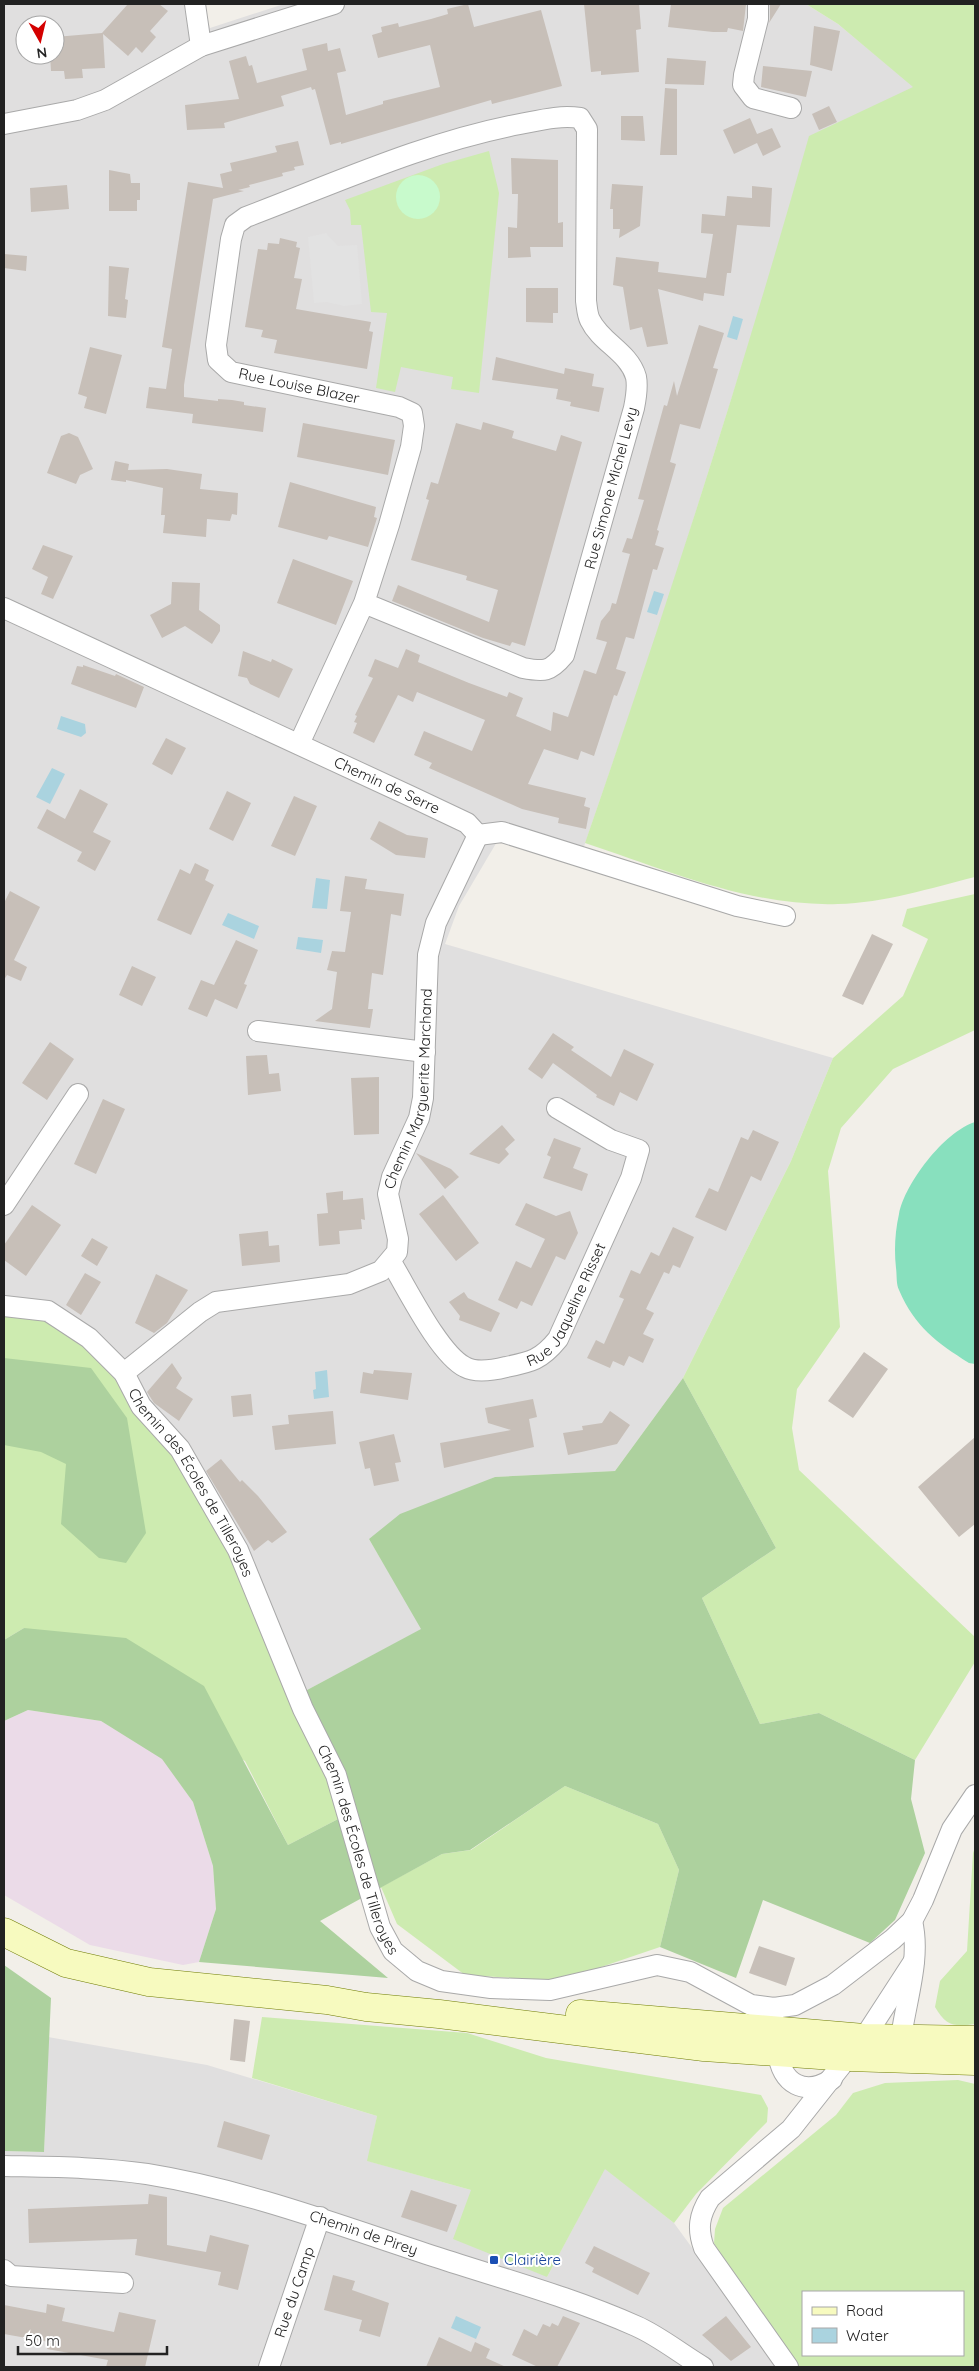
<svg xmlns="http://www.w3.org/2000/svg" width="979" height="2371" viewBox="0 0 979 2371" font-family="Quicksand,sans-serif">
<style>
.residential{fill:#e0dfdf;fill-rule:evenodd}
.industrial{fill:#ebdbe8}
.grass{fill:#cdebb0;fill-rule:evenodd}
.forest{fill:#add19e}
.park{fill:#c8facc}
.pitch{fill:#88e0be}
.parking{fill:#e2e2e2}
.water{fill:#aad3df}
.building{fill:#c7bfb8}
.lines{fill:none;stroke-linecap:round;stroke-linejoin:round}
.street-casing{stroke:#a9a9a9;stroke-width:22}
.secondary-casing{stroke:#707d05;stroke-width:29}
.street{stroke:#fff;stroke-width:20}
.secondary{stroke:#f7fabf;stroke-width:28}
.transit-dot{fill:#1a4fb4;stroke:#fff;stroke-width:2}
.labels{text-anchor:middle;stroke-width:4;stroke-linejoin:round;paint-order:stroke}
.street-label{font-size:15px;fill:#222;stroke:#fff}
.transit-label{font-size:15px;fill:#164399;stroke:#fff;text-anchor:start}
</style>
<rect width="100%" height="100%" fill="#f2efe9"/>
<path class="residential" d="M4,4H204L210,28L284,4H806L838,24L914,87L761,305L657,635L579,861L498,840L459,906L445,944L833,1058L791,1161L683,1378L615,1471L495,1477L369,1539L422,1629L294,1697L39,1317L4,1316ZM25,25H55V55H25Z
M48,2037L207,2065L377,2116L368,2161L471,2190L547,2277L605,2168L674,2223L779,2367H4V2151L44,2152Z"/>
<path class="industrial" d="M28,1710L101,1721L162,1758L193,1802L213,1866L216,1909L199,1962L183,1965L90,1945L4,1895V1721Z"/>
<path class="grass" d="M806,4H975V877C931,888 884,903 838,904C750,907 667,870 585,843C666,609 742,374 809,136L913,87L838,24Z
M489,151L499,193L479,393L451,389L453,377L401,367L395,392L376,388L387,313L371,312L361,225H351L350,210L345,200L443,164Z
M975,894V1030L893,1069L841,1128L828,1171L840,1327L797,1389L792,1428L799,1470L975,1637V1662L915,1760L819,1713L760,1724L702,1598L776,1548L683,1378L791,1161L833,1058L903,996L928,939L902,926L907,909Z
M4,1316L39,1317L74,1337L113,1376L130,1404L169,1449L236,1562L342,1817L288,1845L245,1761L24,1628L4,1640Z
M565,1786L658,1824L679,1870L660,1947L560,1981L465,1975L397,1924L381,1887L442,1854L471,1850Z
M975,1847V2024C954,2027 946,2026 935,2007L940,1981L967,1951L973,1853Z
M262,2017L467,2033L546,2058L761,2095L768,2108L767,2122L696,2194L674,2223L605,2169L547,2277L453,2239L471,2190L367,2161L377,2116L252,2078Z
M958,2080L975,2084V2367H797L743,2291L714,2243L715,2229L723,2208L836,2115L853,2093L885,2083ZM803,2292H963V2355H803Z"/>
<path class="forest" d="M4,1358L91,1368L127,1418L146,1533L126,1563L99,1558L61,1524L66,1464L41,1452L4,1445Z
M683,1378L776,1548L702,1598L760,1724L819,1713L915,1760L911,1799L925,1853L895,1920L870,1943L763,1900L736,1978L660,1947L679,1870L658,1824L565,1786L470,1850L442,1854L320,1921L388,1978L199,1962L216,1909L213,1866L193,1802L162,1759L101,1721L28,1710L4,1721V1640L24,1628L126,1638L204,1686L288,1845L342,1817L294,1697L421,1629L369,1539L400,1514L495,1477L615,1471Z
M4,1965L51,1998L44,2152L4,2151Z"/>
<path class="park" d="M396 197a22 22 0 1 1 44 0a22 22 0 1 1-44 0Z"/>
<path class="pitch" d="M975,1122V1364L969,1363C936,1342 915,1327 899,1290C896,1284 897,1275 896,1268C894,1250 895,1232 899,1214C905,1183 944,1132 975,1122Z"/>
<path class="parking" d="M326,233L338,246L357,245L362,304L344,306L327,302L314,303L308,237Z"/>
<path class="water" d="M733,316L743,319L737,340L727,337Z
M654,591L664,594L657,615L647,612Z
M61,716L85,724L86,733L81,737L57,729Z
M52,768L65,774L50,804L36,797Z
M316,878L330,880L327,909L312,908Z
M228,913L259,926L254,939L222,925Z
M298,937L323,940L321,953L296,949Z
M327,1370L329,1397L314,1399L313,1390L316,1389L315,1372Z
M456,2316L481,2327L476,2339L451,2328Z"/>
<path class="building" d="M128,4H159L168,11L150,31L156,37L142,53L136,47L128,56L103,34L105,68L82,69L83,78L65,79L64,71H51L50,55H55V37L102,33Z
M468,4L474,27L541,10L562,86L492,104L491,100L341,144V142L330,145L315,89L312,90L311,87L281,96L284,106L224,123L225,128L187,130L185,105L239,99L229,61L246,56L249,66L252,65L257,83L307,70L302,49L327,43L328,51L340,48L346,71L337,73L346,115L383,104V101L440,87L430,45L378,58L372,35L382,32L381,27L398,23L399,27L431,19L448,14L447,9Z
M584,4H639L641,29L636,30L639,72L601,75V71L591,72Z
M671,4H746L743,31L728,28L727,32H713L668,27Z
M770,4H781L769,23L770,19Z
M814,26L840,31L832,71L810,65Z
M667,58L706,61L704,85L665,84Z
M763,66L812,71L806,97L761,87Z
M665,88L677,89V155H660Z
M829,106L837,122L819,130L812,114Z
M621,116H643L645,141L621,140Z
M750,118L757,134L772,128L781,147L763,156L757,143L734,154L723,130Z
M298,141L304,165L294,167L295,170L282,173L283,176L249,185L250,187L238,190L244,191L213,199L184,385V397L218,401V399L232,400L244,402V405L266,408L263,432L192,423L193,414L146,408L149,387L166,389L172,349L162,347L188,182L223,188L220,174L232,171L230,163L277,152L275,146Z
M511,158L558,160V223L563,222V247H530L531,257L508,258V227L517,228L518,194H512Z
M109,170L130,174L131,183H140V200H137V211H109Z
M612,184L643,186L640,226L619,238L620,229H613V209H610Z
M67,185L69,209L31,212L30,188Z
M752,186L772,188L770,227L737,225L731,273H727L724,296L704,293L703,301L658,289L668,344L647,347L642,327L630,330L623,287L613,285L616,257L659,262L658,272L706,278L713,234L701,233L702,214L725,216L727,196L752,198Z
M280,238L297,242L296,247L300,248L294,278L302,279L296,309L371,322L369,331L373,332L367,369L274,353L277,340L261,337L263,330L245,327L258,249L267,250L268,243L279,244Z
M4,254L27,256L26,271L4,268Z
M109,266L129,268L125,299L128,300L126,318L108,316Z
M526,288H558V313H553V323L526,322Z
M699,325L724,333L713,368L718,369L700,429L680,424L670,462L676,464L657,530L659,531L655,545L664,548L657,570L653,569L634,639L626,637L616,669L626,672L617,696L614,695L594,756L581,751L578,760L544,749L528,784L586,798L584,806L590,808L586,829L558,823L559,818L522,809L429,768L432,763L414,755L424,731L472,751L485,720L417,692L413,702L398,695L374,743L353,733L357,723L354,722L357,716L355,715L373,678L368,676L375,659L398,668L406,649L420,655L418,662L469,683L507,697L509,692L523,698L516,716L551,731L553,712L568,717L584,670L596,674L607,642L596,639L601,621L610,610L612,603L616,604L630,554L622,552L627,538L632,539L644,500L638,499L664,405L667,406L674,381L677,396Z
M90,347L122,355L106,414L84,408L87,397L78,394Z
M496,357L564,374L565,368L594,374L592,386L604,388L599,412L570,406L571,402L556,399L558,389L492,380Z
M483,422L514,431L512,438L556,451L561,435L582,442L525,646L512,642L510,646L483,638L392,601L398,585L489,622L498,590L466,580L467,576L411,560L429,500L426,499L431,482L438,484L456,423L481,430Z
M303,423L395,440L388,475L297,457Z
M69,433L78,437L93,469L80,475L76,484L47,473L61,436Z
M115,461L129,464L128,470L167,469L202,474L200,489L238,493L237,515L232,514L230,521L207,519L206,537L163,533L165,515H161L163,488L126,480V482L111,480Z
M290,482L376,507L374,517L377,518L368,547L329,536L327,540L278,527Z
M43,545L73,556L53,599L41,594L48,577L32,569Z
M293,559L353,581L336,625L277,603Z
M172,582L200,583L199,610L220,625V631L212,644L185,626L162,638L150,615L171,604Z
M243,651L271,662L272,659L293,669L279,698L250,684L247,678L238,676Z
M83,665L115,676L116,674L144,687L136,708L71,684L77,666L83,667Z
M166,738L186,748L172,775L152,764Z
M80,789L108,804L93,832L111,841L95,871L77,861L82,852L37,828L47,809L65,819Z
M227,791L251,803L233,841L209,829Z
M294,796L317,806L295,856L271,846Z
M379,821L407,835L428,838L425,858L396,855L370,839Z
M195,863L209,870L205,880L214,885L191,935L157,920L180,869L190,874Z
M345,876L367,879L365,889L404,894L401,916L391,914L383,975L372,973L368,1009H373L370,1028L315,1021L332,1009L337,972L327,970L332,951L345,952L351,912L340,911Z
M10,891L40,907L14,960L27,967L21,981L7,975L4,980V903Z
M872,934L893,944L863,1005L842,996Z
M236,940L258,950L244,984L247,985L237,1009L215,999L207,1017L188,1009L201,980L214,985Z
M132,966L156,977L142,1006L119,995Z
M553,1033L574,1047L571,1050L611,1077L624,1049L654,1064L637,1101L620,1092L614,1106L596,1097L597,1095L553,1063L542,1079L528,1069Z
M50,1042L74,1059L47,1100L22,1083Z
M267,1055L269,1074L279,1073L281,1091L248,1095L246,1056Z
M379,1077V1134L354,1135L351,1078Z
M103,1099L125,1109L96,1174L74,1164Z
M502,1125L515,1140L505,1149L509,1154L499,1164L469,1154Z
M753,1130L779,1142L761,1181L751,1176L726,1231L695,1217L709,1188L718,1192L741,1137L748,1140Z
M554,1138L581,1148L573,1168L588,1174L582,1191L543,1178L551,1157L547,1155Z
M416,1153L451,1169L459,1177L445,1189Z
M343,1191V1200L363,1198L365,1220L361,1219L362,1229L339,1231L340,1244L319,1246L317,1214L328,1213L326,1193Z
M443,1195L479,1243L456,1261L419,1214Z
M526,1203L556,1216L570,1211L578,1233L565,1260L556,1256L532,1306L521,1301L517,1309L498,1300L516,1261L531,1268L545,1239L515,1225Z
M32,1205L61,1225L26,1276L4,1260V1245Z
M673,1227L694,1237L680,1268L673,1265L669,1274L664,1272L646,1309L654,1313L643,1334L654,1339L643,1363L629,1356L624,1366L613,1361L610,1368L587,1358L596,1340L604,1344L624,1299L619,1297L631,1270L640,1274L651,1252L659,1256Z
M268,1231L269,1246L279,1245L280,1262L242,1266L239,1234Z
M92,1238L108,1247L97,1266L81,1256Z
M85,1273L101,1282L81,1315L66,1305Z
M156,1274L188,1290L167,1323L154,1333L135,1323Z
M464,1292L468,1298L500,1313L491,1332L459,1320L460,1316L449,1302Z
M864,1352L888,1369L853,1418L828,1401Z
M172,1363L182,1378L176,1388L193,1399L179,1421L154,1403L147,1392Z
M374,1370L412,1373L408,1400L360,1393L363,1372L373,1374Z
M251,1394L253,1415L233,1417L231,1396Z
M533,1399L537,1417L529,1419L534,1447L444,1468L440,1443L511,1430L488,1423L485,1408Z
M333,1411L336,1444L275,1450L272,1426L289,1424L288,1415Z
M610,1411L630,1425L617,1444L568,1455L563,1433L583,1430L582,1426L602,1423Z
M394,1434L401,1462L395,1463L399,1481L374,1486L370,1468L365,1469L359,1442Z
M975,1437V1524L959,1537L918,1487Z
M221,1459L240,1482L242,1480L258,1496L287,1532L272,1543L268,1540L254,1551L206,1471Z
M759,1946L795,1958L786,1986L749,1973Z
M234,2019L250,2021L245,2062L230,2060Z
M224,2121L270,2135L262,2160L217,2147Z
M411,2190L457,2205L447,2232L401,2217Z
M149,2194L167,2197V2245L206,2252L210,2235L249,2245L238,2290L218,2285L221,2272L135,2255L137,2239L29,2243L28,2209L148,2204Z
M594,2246L650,2273L638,2295L592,2272L594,2268L585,2263Z
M333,2275L355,2281L352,2290L389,2303L380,2337L359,2331L362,2320L324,2310Z
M47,2304L65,2308L62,2321L114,2332L119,2312L156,2320L145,2367H106L108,2360L47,2349L49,2342L4,2334V2305L46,2313Z
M563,2316L580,2323L557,2367H538L512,2355L524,2329L537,2336L543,2324L550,2327L552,2323L558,2326Z
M726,2316L751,2347L731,2361L702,2335Z
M439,2337L471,2352L475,2342L490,2349L486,2358L506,2367H426Z"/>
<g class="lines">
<defs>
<g id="street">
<path d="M195,4L201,46"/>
<path d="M758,4V19L744,75L743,85L753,98L791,108"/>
<path d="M4,124L77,110L105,100L201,46L334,4"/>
<path id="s1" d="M4,608L410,796L467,823L478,835"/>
<path d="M299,744L364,603L389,525L411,447L414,426L412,413L399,407L231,372L218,360L216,345L231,239L235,225L246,217C336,183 425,142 520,124C541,120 560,115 580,118L587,129L586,301C587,307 587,314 590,320C601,343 629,352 636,377C638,387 636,398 634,408L564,655C550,672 544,672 523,668L364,603"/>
<path d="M478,835L502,832L737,906L785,916"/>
<path d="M258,1031L425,1052"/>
<path d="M4,1205L78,1094"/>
<path id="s2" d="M391,1262C407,1288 439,1354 465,1367C476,1373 494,1370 506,1367C531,1362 541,1360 558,1339L631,1178L639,1150L611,1140L557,1108"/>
<path id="s3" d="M4,1306L48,1311L89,1338L124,1373L141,1406L180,1449L238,1550L303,1709L336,1775L380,1927L393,1951L417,1971L441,1981L491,1988L550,1990L657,1965L690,1972L751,2005L774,2008L795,2005L833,1985L893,1939L912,1921L923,1900L952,1829L975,1795"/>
<path id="s4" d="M124,1373L200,1312L216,1302L349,1284L381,1271L397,1252L398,1239L388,1194L392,1177L419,1118L423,1098L428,955L436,923L478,835"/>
<path d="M891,2047L901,2038C906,2000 921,1958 912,1921"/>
<path d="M778,2052C781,2084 805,2097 832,2079"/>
<path id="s5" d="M4,2166C51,2167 99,2167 147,2174C246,2190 341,2226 436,2257C503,2279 571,2297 636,2326C659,2336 681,2354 703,2367"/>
<path d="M4,2270L11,2276L123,2283"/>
<path id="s6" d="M269,2367L320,2217"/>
<path d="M788,2367L704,2248C697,2229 699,2215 710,2198L791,2129L848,2057L861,2048L864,2038L914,1961"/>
</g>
<path id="secondary" d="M4,1932L66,1963L149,1982L327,2000L366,2007L439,2014L704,2047L848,2057L975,2061
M580,2014L864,2038L975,2040"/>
</defs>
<use href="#street" class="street-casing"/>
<use href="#secondary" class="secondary-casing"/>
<use href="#street" class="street"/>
<use href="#secondary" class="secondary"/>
</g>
<rect class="transit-dot" x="489" y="2255" width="10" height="10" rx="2.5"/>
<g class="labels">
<g class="street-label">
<text transform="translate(299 386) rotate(12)" y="5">Rue Louise Blazer</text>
<text transform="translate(611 488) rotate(-75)" y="5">Rue Simone Michel Levy</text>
<text dy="5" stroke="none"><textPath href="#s1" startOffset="422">Chemin de Serre</textPath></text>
<text dy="5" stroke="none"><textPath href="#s4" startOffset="478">Chemin Marguerite Marchand</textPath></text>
<text dy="5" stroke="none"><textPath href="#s2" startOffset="265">Rue Jaqueline Risset</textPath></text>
<text dy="5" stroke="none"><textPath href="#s3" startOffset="272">Chemin des Écoles de Tilleroyes</textPath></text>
<text dy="5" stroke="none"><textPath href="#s3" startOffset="678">Chemin des Écoles de Tilleroyes</textPath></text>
<text dy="5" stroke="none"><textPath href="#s5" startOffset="368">Chemin de Pirey</textPath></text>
<text dy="5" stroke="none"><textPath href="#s6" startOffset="79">Rue du Camp</textPath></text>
</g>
<g class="transit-label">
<text x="504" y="2265">Clairière</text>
</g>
</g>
<rect width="979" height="2371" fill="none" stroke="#222222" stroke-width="10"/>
<rect x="802" y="2291" width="162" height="65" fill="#ffffff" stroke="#a7a7a7"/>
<rect x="812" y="2307" width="25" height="8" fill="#f7fabf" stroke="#a7a7a7"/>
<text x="846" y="2316" font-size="15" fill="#222222">Road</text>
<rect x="812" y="2328" width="25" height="15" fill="#aad3df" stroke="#a7a7a7"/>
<text x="846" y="2341" font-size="15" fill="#222222">Water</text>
<g transform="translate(40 40) rotate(172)"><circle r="24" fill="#ffffff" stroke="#a7a7a7"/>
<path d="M0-4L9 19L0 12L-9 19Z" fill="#d40000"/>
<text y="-8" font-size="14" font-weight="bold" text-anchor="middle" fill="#222222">N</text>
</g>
<path d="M18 2346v8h149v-8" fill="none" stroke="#222222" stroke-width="2.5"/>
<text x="25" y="2346" font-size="15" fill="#222222" stroke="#ffffff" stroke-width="4" paint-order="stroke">50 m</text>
</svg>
